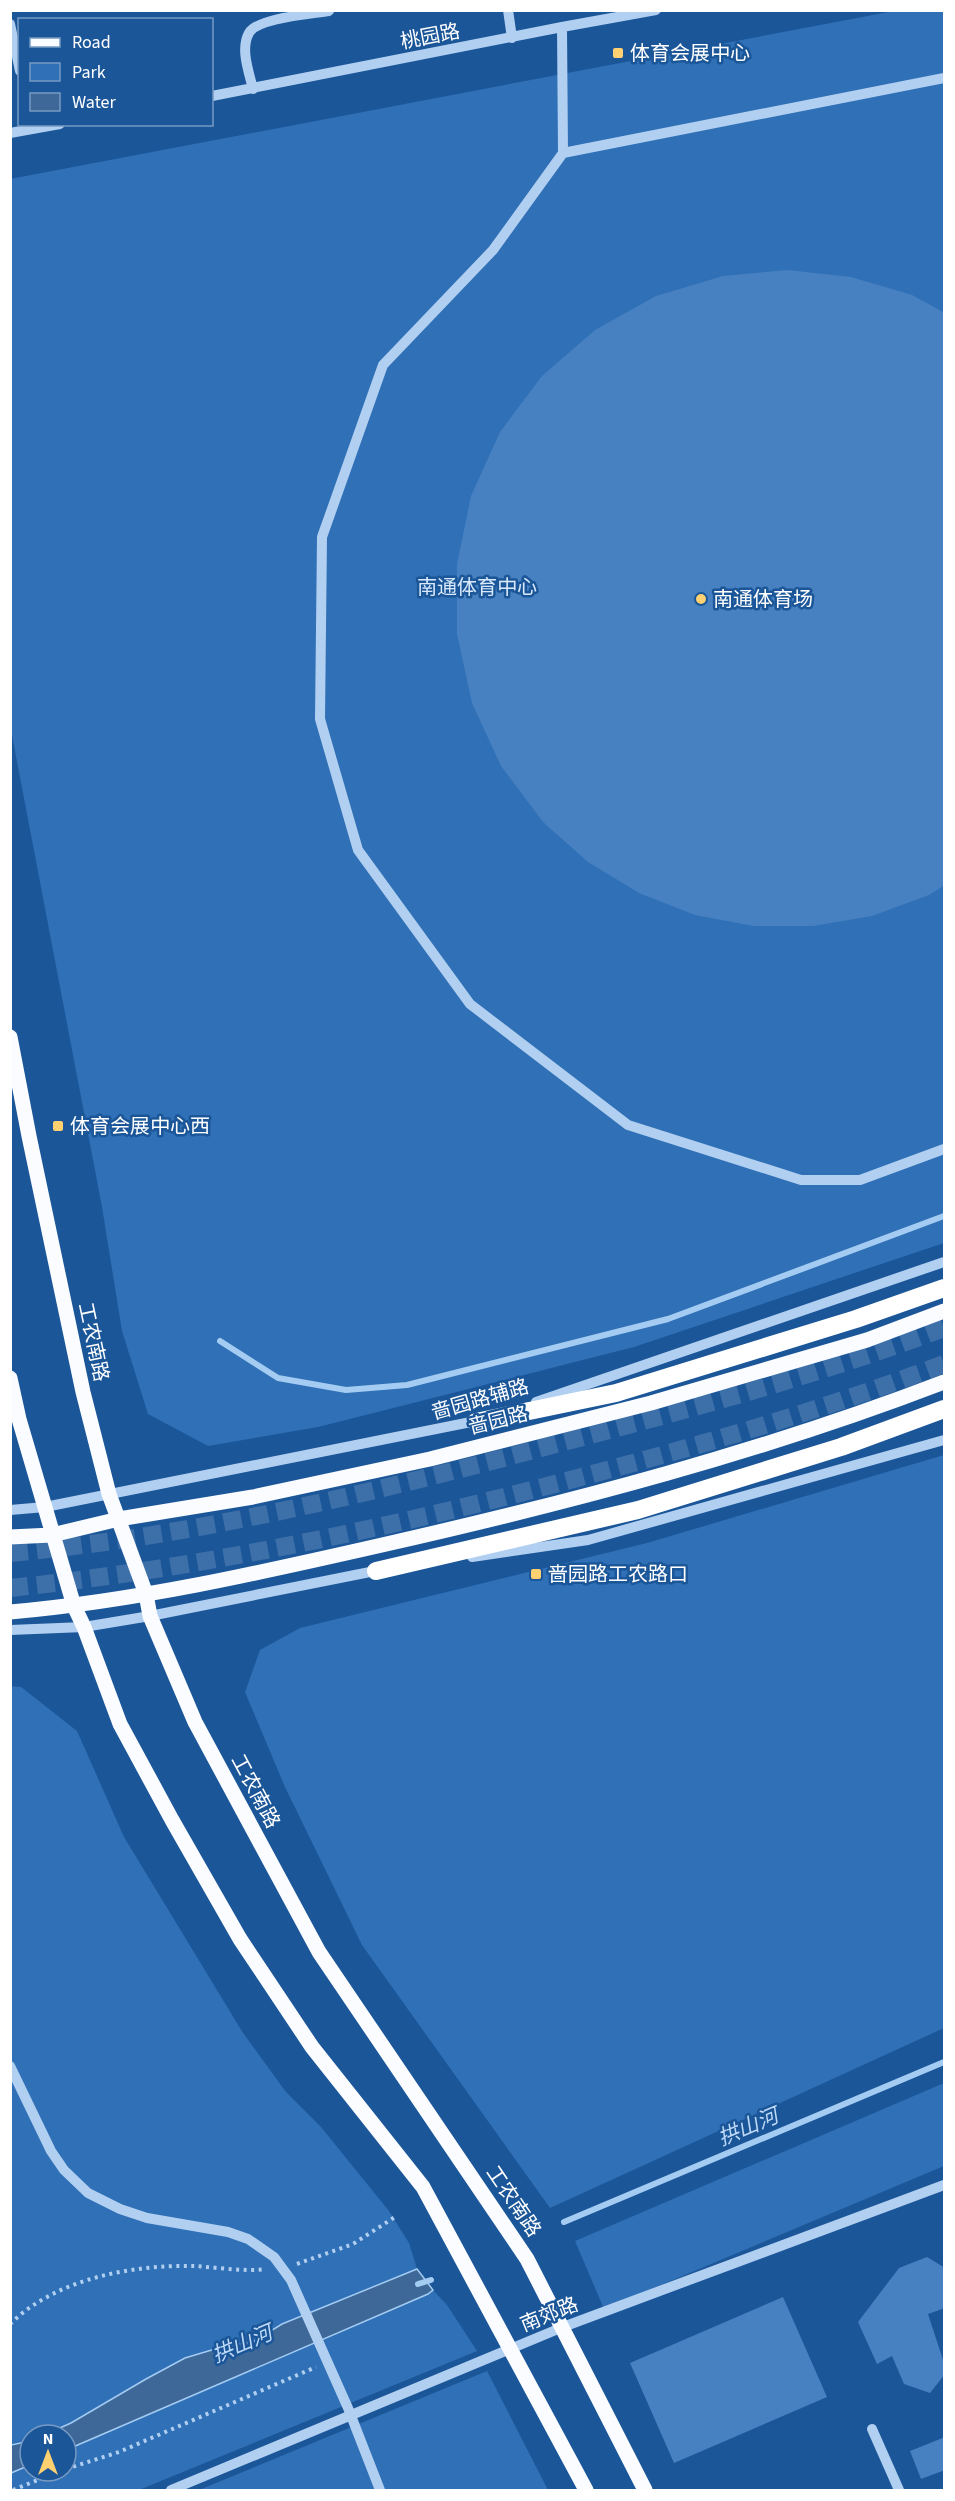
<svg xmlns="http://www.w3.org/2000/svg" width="955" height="2501" viewBox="0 0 955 2501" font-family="'Source Sans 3','Noto Sans SC',sans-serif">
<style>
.green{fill:#2f70b6;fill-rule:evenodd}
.water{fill:#3e6898;stroke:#a4cbf2;stroke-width:1.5}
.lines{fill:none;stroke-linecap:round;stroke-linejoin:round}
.stream{stroke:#a4cbf2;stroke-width:6}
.building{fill:#4881c1}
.highway-tunnel{stroke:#3d6fa8;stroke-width:18;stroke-dasharray:18 9;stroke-linecap:butt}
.path{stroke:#b1cff1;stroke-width:4;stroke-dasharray:3 4.5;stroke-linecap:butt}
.minor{stroke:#b1cff1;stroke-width:10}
.major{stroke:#fafcff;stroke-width:15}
.highway{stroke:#fff;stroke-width:18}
.poi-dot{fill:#ffd170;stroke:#1b5699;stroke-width:2}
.labels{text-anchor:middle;stroke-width:5;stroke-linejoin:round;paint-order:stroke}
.street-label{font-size:20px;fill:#fff;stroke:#1b5699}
.poi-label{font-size:20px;fill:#fff;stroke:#1b5699;text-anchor:start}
.park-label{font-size:20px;fill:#d8e9fb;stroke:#1b5699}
.water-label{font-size:21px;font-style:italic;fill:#bdd9f7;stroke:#1b5699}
</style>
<rect width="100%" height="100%" fill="#1b5699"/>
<path class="green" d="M894,11H944V1243L634,1347L318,1427L208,1446L148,1414L122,1331L102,1207L11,730L10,179Z
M944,1455V2028L550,2208L362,1945L285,1787L245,1692L260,1650L300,1628L647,1543Z
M10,1686L21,1687L77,1731L124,1837L243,2033L286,2092L321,2127L389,2211L409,2243L417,2269L433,2290L447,2305L477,2351L139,2490H11ZM30,2435H66V2471H30Z
M944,2083V2166L604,2309L575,2241Z
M487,2371L548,2490H199Z"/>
<path class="water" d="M417,2269L433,2290L428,2294L66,2450V2435H44L71,2423L146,2379L185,2358L225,2346L253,2342L282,2324Z
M30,2441V2465L11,2473V2445Z"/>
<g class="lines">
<path class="stream" d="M220,1341L278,1378L346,1390L407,1385L668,1319L944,1216
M564,2222L944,2062
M418,2284L431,2280"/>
</g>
<path class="building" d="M787,270L851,277L912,295L945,313V885L929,895L872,916L813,926H754L695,915L639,893L588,862L543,822L501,766L472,703L457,634V564L471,496L500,432L542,376L595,330L656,296L723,276Z
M927,2257L945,2268V2308L928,2314L945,2366V2374L930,2393L904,2384L892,2356L877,2364L858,2322L899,2268Z
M783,2297L827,2397L674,2463L630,2363Z
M945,2437V2470L921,2479L910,2451Z"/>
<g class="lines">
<path class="highway-tunnel" d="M10,1553C197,1536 380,1491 560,1443C689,1409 819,1375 944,1328
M10,1588C192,1569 371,1532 547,1486C681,1451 815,1413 944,1364"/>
<path class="path" d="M297,2264L353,2244L395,2217
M10,2324C56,2279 130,2265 192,2266C216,2267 242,2272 266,2269
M66,2469L119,2452L316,2367
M13,2490L60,2471"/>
<path class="minor" d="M508,10L512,38
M10,24L20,71
M562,27L563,153L493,250L383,365L322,537L320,719L358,850L470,1004L628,1125L801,1180H860L944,1149
M253,89C249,72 240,49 249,33C257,18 312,14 329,11
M212,96L562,27L656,10
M10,133L60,124
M563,153L944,78
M536,1402L944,1262
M10,1510L45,1507L481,1420
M472,1557L588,1540L944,1440
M10,1630L84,1627L150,1616L380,1570
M10,2066L51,2151L64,2170L88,2193L120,2209L147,2218L228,2232L248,2239L274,2257L291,2280L348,2408L380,2490
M872,2429L899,2490
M171,2490L563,2327L944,2185"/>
<path class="major" d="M10,1037L29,1136L83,1392L109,1494L146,1594L150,1616L195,1722L319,1952L527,2259L645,2490
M10,1378L19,1419L74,1606L84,1627L120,1724L172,1820L240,1939L312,2047L423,2187L586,2490
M10,1537L52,1535L119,1519L253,1497L430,1459L651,1403L867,1340L944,1311
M10,1612C136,1601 259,1573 382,1545C572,1502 762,1452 944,1382"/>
<path class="highway" d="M476,1422L616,1393L856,1319L944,1288
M376,1571L638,1510L841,1447L944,1409"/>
</g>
<g class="poi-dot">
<rect x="612" y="47" width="12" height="12" rx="3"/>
<circle cx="701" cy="599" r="6"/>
<rect x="52" y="1120" width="12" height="12" rx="3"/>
<rect x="530" y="1568" width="12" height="12" rx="3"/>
</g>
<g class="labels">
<g class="street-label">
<text transform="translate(430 36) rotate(-11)" y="7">桃园路</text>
<text transform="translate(94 1342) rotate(78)" y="7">工农南路</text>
<text transform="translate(480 1399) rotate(-16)" y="7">啬园路辅路</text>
<text transform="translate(498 1420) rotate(-14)" y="7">啬园路</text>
<text transform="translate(256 1791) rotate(62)" y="7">工农南路</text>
<text transform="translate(514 2201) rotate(56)" y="7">工农南路</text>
<text transform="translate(549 2314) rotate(-22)" y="7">南郊路</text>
</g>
<g class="poi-label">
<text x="630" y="60">体育会展中心</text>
<text x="713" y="606">南通体育场</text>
<text x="70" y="1133">体育会展中心西</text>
<text x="548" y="1581">啬园路工农路口</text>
</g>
<g class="park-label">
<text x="477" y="594">南通体育中心</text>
</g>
<g class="water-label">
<text transform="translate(748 2127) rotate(-23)" y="7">拱山河</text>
<text transform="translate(242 2344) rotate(-23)" y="7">拱山河</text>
</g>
</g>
<rect width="955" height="2501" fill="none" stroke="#ffffff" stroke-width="24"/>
<rect x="18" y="18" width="195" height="108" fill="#1b5699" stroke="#769ac2" stroke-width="1.5"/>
<rect x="30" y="38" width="30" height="9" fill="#fafcff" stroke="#769ac2" stroke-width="1.5"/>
<text x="72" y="48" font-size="18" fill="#ffffff">Road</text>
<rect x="30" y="63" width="30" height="18" fill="#2f70b6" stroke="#769ac2" stroke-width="1.5"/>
<text x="72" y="78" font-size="18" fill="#ffffff">Park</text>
<rect x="30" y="93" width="30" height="18" fill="#3e6898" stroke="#769ac2" stroke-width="1.5"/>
<text x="72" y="108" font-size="18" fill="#ffffff">Water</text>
<g transform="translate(48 2453)"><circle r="28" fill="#1b5699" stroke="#769ac2" stroke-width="1.5"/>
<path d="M0-4.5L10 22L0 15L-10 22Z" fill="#ffd170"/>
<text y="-9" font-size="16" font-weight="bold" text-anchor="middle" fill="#ffffff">N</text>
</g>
</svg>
